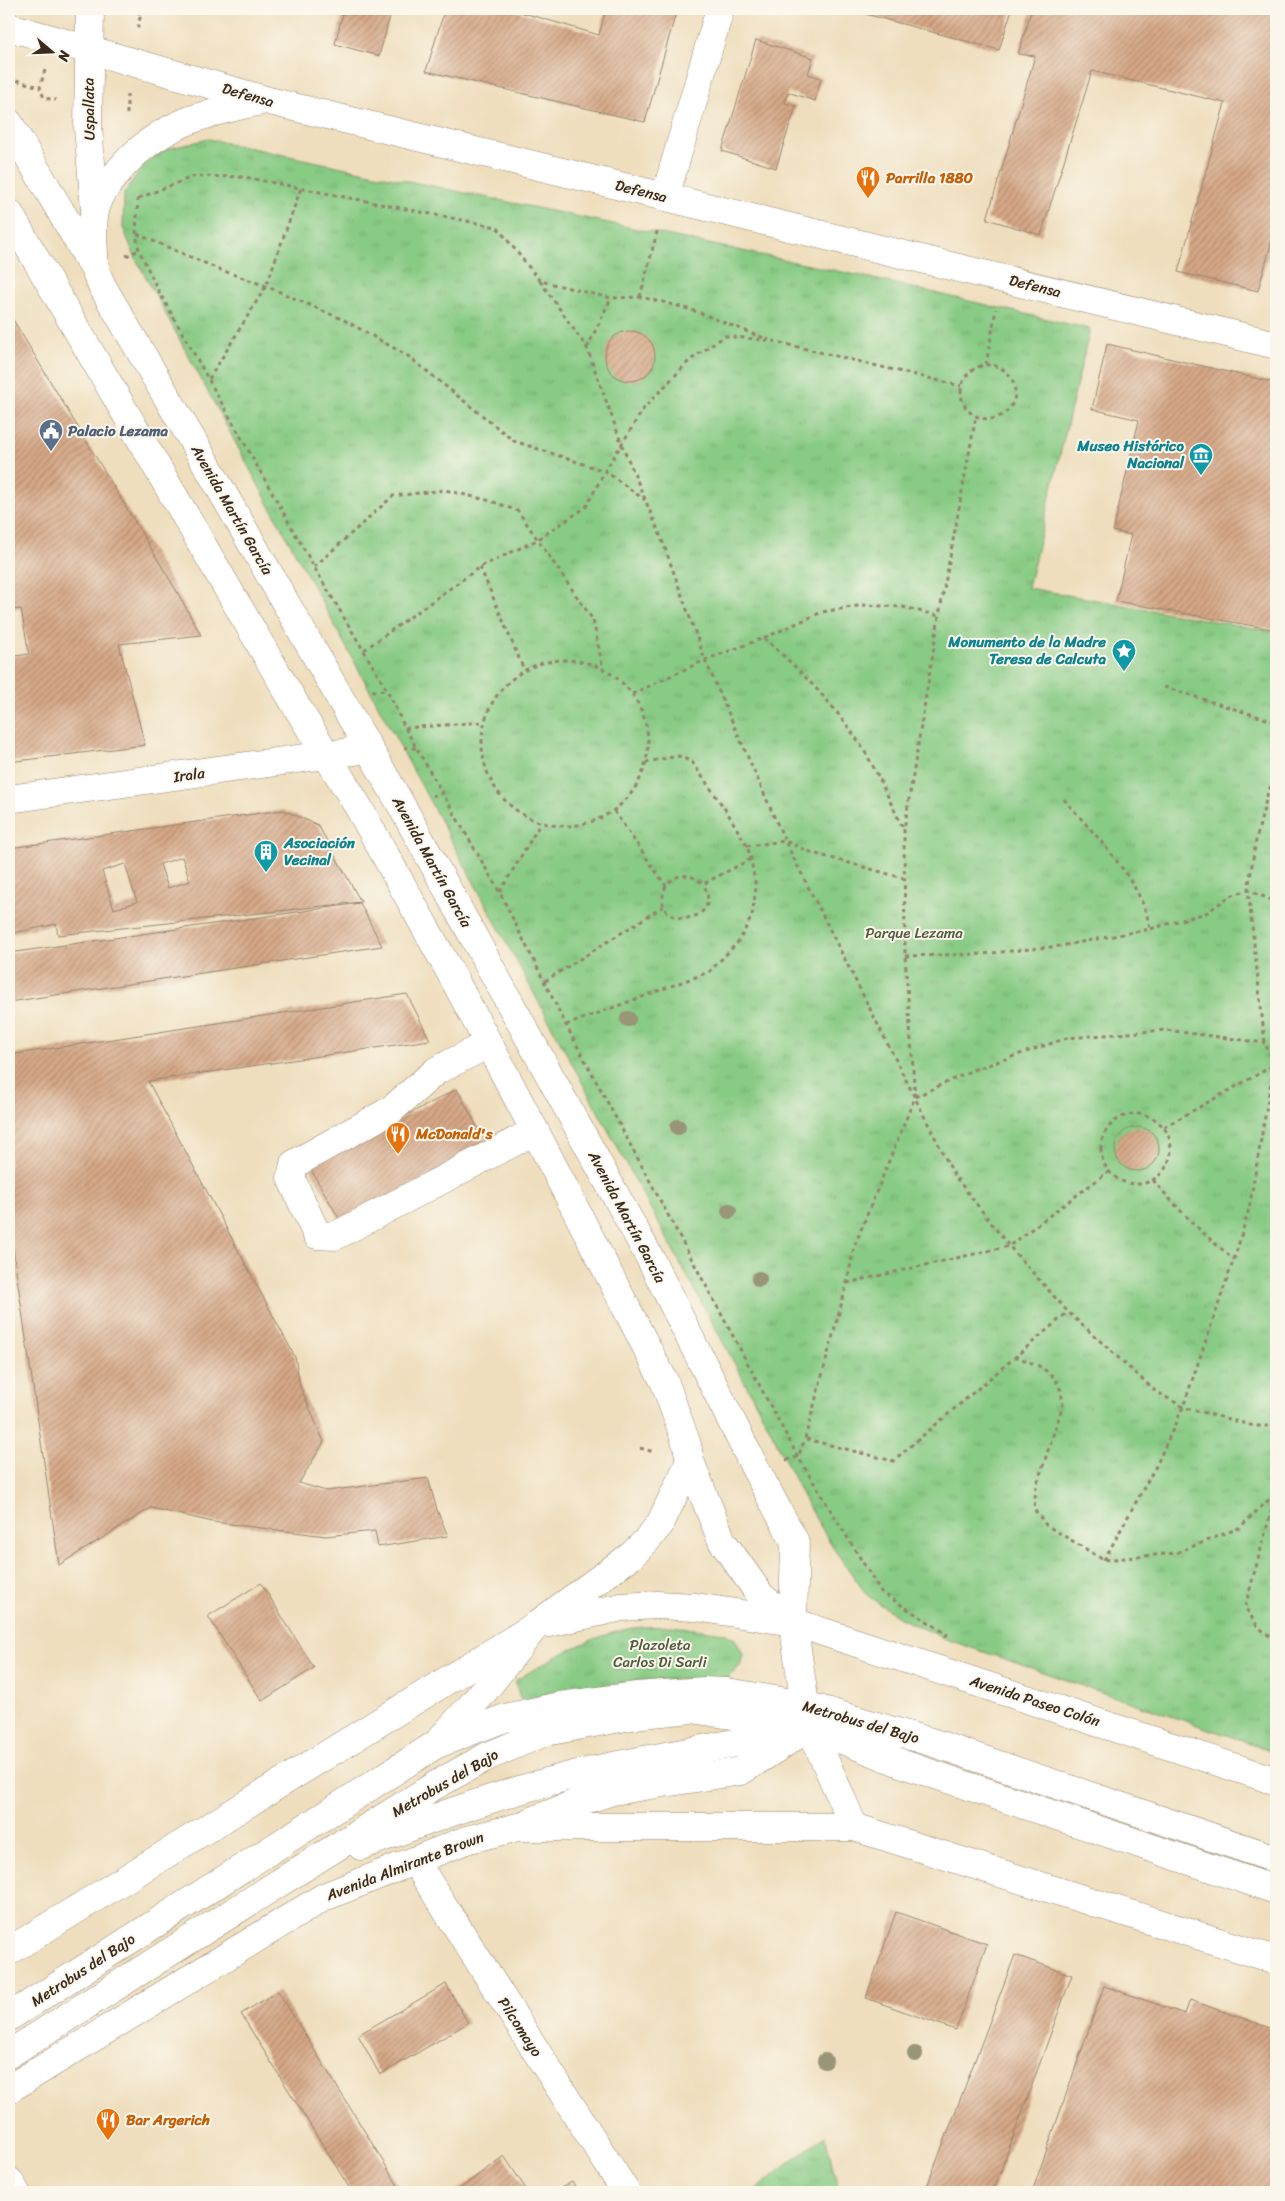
<svg xmlns="http://www.w3.org/2000/svg" width="1285" height="2201" viewBox="0 0 1285 2201" font-family="Sriracha,sans-serif">
<style>
.park{fill:url(#park-tufts);stroke:#627a51}
.building{fill:url(#building-hatch);fill-rule:evenodd}
.lines{fill:none;stroke-linecap:round;stroke-linejoin:round}
.minor-casing{stroke:#95846e;stroke-width:29}
.major-casing{stroke:#95846e;stroke-width:29}
.path{stroke:#95846e;stroke-width:3;stroke-dasharray:4 4;stroke-linecap:butt}
.minor{stroke:#fff;stroke-width:28}
.major{stroke:#fff;stroke-width:28}
.tree{fill:#999577}
.labels{text-anchor:middle;stroke-width:4;stroke-linejoin:round;paint-order:stroke}
.street-label{font-size:15px;fill:#3b2a1e;stroke:#fbf7ec}
.food-label{font-size:15px;font-weight:bold;fill:#c56008;stroke:#fbf7ec;text-anchor:start}
.service-label{font-size:15px;font-weight:bold;fill:#4e5e75;stroke:#fbf7ec;text-anchor:start}
.culture-label{font-size:15px;font-weight:bold;fill:#0d838f;stroke:#fbf7ec;text-anchor:end}
.park-label{font-size:15px;fill:#525a3d;stroke:#fbf7ec}
</style>
<defs>
<pattern id="park-tufts" width="24" height="20" patternUnits="userSpaceOnUse" patternTransform="scale(1.25)"><rect width="24" height="20" fill="#88cb84"/><path d="M3 7l-1-3M5 7V3M7 7l1-3M15 17l-1-3M17 17v-4M19 17l1-3" fill="none" stroke="#76ae72"/></pattern>
<pattern id="building-hatch" width="6" height="6" patternUnits="userSpaceOnUse" patternTransform="scale(1.25)"><rect width="6" height="6" fill="#d6a887"/><path d="M-1 1l2-2M0 6l6-6M5 7l2-2" fill="none" stroke="#af896e"/></pattern>
</defs>
<rect width="100%" height="100%" fill="#fbf7ec"/>
<filter id="ink" filterUnits="userSpaceOnUse"><feTurbulence type="fractalNoise" baseFrequency=".02" numOctaves="2"/><feDisplacementMap in="SourceGraphic" scale="10" xChannelSelector="R" yChannelSelector="G"/><feConvolveMatrix kernelMatrix="1 2 1 2 8 2 1 2 1" color-interpolation-filters="sRGB"/></filter>
<filter id="wash" filterUnits="userSpaceOnUse"><feTurbulence type="fractalNoise" baseFrequency=".0096" numOctaves="4" result="noise"/><feDisplacementMap in="SourceGraphic" scale="20" xChannelSelector="R" yChannelSelector="G"/><feGaussianBlur stdDeviation="1.12" result="paint"/><feColorMatrix in="noise" values="0 0 0 0 0 0 0 0 0 0 0 0 0 0 0 0 0 1.4 0 .05"/><feComposite in="paint" operator="in"/></filter>
<g filter="url(#wash)">
<rect width="100%" height="100%" fill="#efdebd"/>
<path class="park" d="M208,139L861,276L1090,329L1028,588L1276,632V1752L943,1638L900,1618L867,1595L836,1552L803,1497L769,1427L136,259L123,228L124,193L145,163L167,149Z
M672,1626L724,1633L735,1639L743,1654L740,1666L728,1678L646,1680L551,1692L529,1701L520,1698L515,1681C550,1659 592,1635 633,1628C646,1626 659,1627 672,1626Z
M825,2135L839,2192H753Z"/>
<g id="blocks">
<path class="building" d="M344,9H392L379,56L335,44Z
M445,9H510L599,35L606,9H677L645,122L426,71Z
M847,9H1012L999,50Z
M1032,9H1276V226L1258,291L1178,272L1225,103L1092,71L1041,235L987,219L1035,56L1018,54Z
M756,40L813,58L808,74L821,78L815,101L788,92L785,103L796,106L776,168L722,151Z
M9,313L176,590L201,635L119,644L145,745L9,762V657L29,654L21,609L9,610Z
M605 356a25 25 0 1 1 50 0a25 25 0 1 1-50 0Z
M1107,344L1276,383V630L1116,601L1131,535L1113,531L1139,420L1092,409Z
M283,810L318,825L361,902L58,935L56,924L9,934V848ZM182,857L190,881L168,888L160,864ZM125,864L137,902L114,909L102,871Z
M360,903L382,946L9,1002V953Z
M407,994L430,1040L148,1081L295,1357L300,1386L324,1442L299,1483L326,1491L428,1478L437,1510L448,1536L378,1547L375,1531L326,1536L213,1522L151,1508L59,1565L9,1222V1055Z
M457,1089L487,1145L341,1222L309,1166Z
M1115 1149a22 22 0 1 1 44 0a22 22 0 1 1-44 0Z
M261,1583L314,1668L262,1701L208,1616Z
M896,1912L987,1944L956,2030L866,1998Z
M1015,1955L1072,1975L993,2192H925Z
M446,1984L468,2023L380,2075L358,2035Z
M1104,1986L1185,2014L1190,2000L1276,2030V2192H1032Z
M278,1991L402,2192H352L241,2014Z
M504,2156L528,2192H455Z
M572,2182L578,2192H553Z"/>
</g>
</g>
<g filter="url(#ink)">
<use href="#blocks" fill-opacity="0" stroke="#95846e" stroke-width="1"/>
<g class="lines">
<defs>
<path id="minor" d="M90,9L88,127L95,210
M665,197L720,9
M9,799L369,749
M488,1044L436,1071L391,1110L294,1164L291,1178L317,1235L335,1236L535,1131
M439,1741L480,1696L534,1628
M361,1846C440,1815 521,1786 604,1768C667,1755 731,1745 794,1731
M415,1861L626,2192
M9,2017L435,1745L505,1718L560,1706L637,1696L704,1691L727,1692L805,1705L934,1743L1276,1859
M9,2054L298,1871L434,1786L486,1757L545,1732L642,1714L692,1709L810,1727L903,1764L1276,1890
M9,2181L16,2192"/>
<path id="major" d="M9,27L265,100L1276,345
M9,123L95,270L102,286L208,467L400,803L650,1258L755,1468L795,1542L793,1622L805,1705L810,1727L854,1827
M9,213L295,704L359,808L454,979L535,1131L665,1383L687,1445L690,1461L722,1541L761,1596L793,1622
M95,268C94,250 91,229 95,211C98,197 109,182 118,172C156,125 204,113 261,101
M548,1623L622,1607L657,1605L696,1607L793,1622L1276,1781
M530,1822L579,1802L613,1791L741,1771L810,1727
M9,1951L535,1626L632,1555L646,1541L660,1524L690,1461
M9,2089L324,1897L466,1840L518,1827H854L1276,1960"/>
</defs>
<use href="#minor" class="minor-casing"/>
<use href="#major" class="major-casing"/>
<path class="path" d="M121,10L141,13L137,31
M45,70L40,87L44,98L56,100
M9,78L39,87
M127,94V114
M138,198L136,234L139,250L157,288L314,567L387,690L405,728L500,893L566,1025L798,1457L881,1592L947,1634L944,1640
M139,198L195,176L244,177L497,227L540,281L611,298L640,297L663,302L692,310L769,340
M137,234L221,270L266,286L344,320L408,356L514,441L605,471L645,500
M126,256L139,250
M540,281L587,348L622,445L661,537L705,660L785,841L954,1175L1009,1246L1068,1312L1154,1390L1183,1407L1254,1426H1276
M640,297L658,228
M587,348L611,298
M986,365L996,309
M961 392a27 27 0 1 1 54 0a27 27 0 1 1-54 0Z
M209,379L266,286L301,188
M314,567L393,496L445,490L491,501L518,511L593,620L603,669
M480,567L524,670
M764,638C803,673 841,711 868,757C881,780 892,806 904,830
M364,650L480,567L537,540L586,507L605,471L644,408L690,360L725,336L773,341L961,386
M482 743a83 83 0 1 1 166 0a83 83 0 1 1-166 0Z
M1164,687L1276,722
M372,691L387,690
M632,694L705,660L764,638L822,612L863,605L903,607L939,616
M405,728L484,722
M404,748H416
M432,796L444,793
M1064,799C1094,835 1143,881 1150,929
M614,811L666,886C676,873 690,872 703,884L751,859
M747,846L785,841L813,853L903,878
M666,886C645,932 728,926 703,884
M500,892L540,824
M905,956L982,954L1060,946L1150,929L1206,913L1230,896L1248,890L1276,902
M545,981L664,906
M566,1025L709,972L739,941L752,916L756,888L751,859L747,846L727,812L692,762L679,756L646,762
M915,1097L973,1070L1067,1038L1165,1030L1265,1043
M1101 1149a35 35 0 1 1 70 0a35 35 0 1 1-70 0Z
M1164,1127L1276,1064
M1153,1180C1178,1209 1204,1236 1234,1259
M847,1283L1009,1246L1109,1171
M1015,1356L1041,1367L1055,1378L1061,1391L1063,1405L1036,1487L1034,1509L1046,1525L1104,1560L1176,1553L1239,1528L1276,1493
M806,1439L893,1461L1068,1312
M640,1448L654,1452
M786,1460L798,1457L805,1439L847,1283L854,1247L915,1097L905,956L904,830L939,616L976,416
M1276,1494L1245,1607L1258,1627L1276,1641
M1104,1560L1157,1464L1183,1407L1236,1253L1249,1209L1274,1064L1265,1043L1248,890L1256,840L1268,792L1276,776"/>
<use href="#minor" class="minor"/>
<use href="#major" class="major"/>
</g>
<g class="tree">
<circle cx="628" cy="1019" r="8"/>
<circle cx="678" cy="1127" r="8"/>
<circle cx="729" cy="1211" r="8"/>
<circle cx="759" cy="1279" r="8"/>
<circle cx="915" cy="2054" r="8"/>
<circle cx="825" cy="2061" r="8"/>
</g>
</g>
<defs>
<symbol id="restaurant-pin" viewBox="-11 -11 22 30"><path d="M0 17L-7.5 6A9.5 9.5 0 1 1 7.5 6Z" fill="#e8710a" stroke="#fbf7ec"/><path d="M-5-6h1v4h1v-4h1v4h1v-4h1v5L-1.5 .5V6h-2V.5L-5-1ZM5-6V6H3V1.5H1.5Q1.5-4 5-6Z" fill="#fff"/></symbol>
<symbol id="civic-pin" viewBox="-11 -11 22 30"><path d="M0 17L-7.5 6A9.5 9.5 0 1 1 7.5 6Z" fill="#5c6f8a" stroke="#fbf7ec"/><path d="M-.6-6.5H3V-4.5H.6V-3L4-1V1h2V6H-6V1h2V-1L-.6-3ZM-1.2 2.5V6h2.4V2.5Z" fill="#fff"/></symbol>
<symbol id="museum-pin" viewBox="-11 -11 22 30"><path d="M0 17L-7.5 6A9.5 9.5 0 1 1 7.5 6Z" fill="#0f9aa8" stroke="#fbf7ec"/><path d="M0-6L6-3V-2H-6V-3ZM-5-1h2V3h-2ZM-1-1h2V3h-2ZM3-1h2V3H3ZM-6 4H6V6H-6Z" fill="#fff"/></symbol>
<symbol id="sight-pin" viewBox="-11 -11 22 30"><path d="M0 17L-7.5 6A9.5 9.5 0 1 1 7.5 6Z" fill="#0f9aa8" stroke="#fbf7ec"/><path d="M0-6L1.8-2.2L6-1.7L2.9 1.2L3.7 5.4L0 3.3L-3.7 5.4L-2.9 1.2L-6-1.7L-1.8-2.2Z" fill="#fff"/></symbol>
<symbol id="building-pin" viewBox="-11 -11 22 30"><path d="M0 17L-7.5 6A9.5 9.5 0 1 1 7.5 6Z" fill="#0f9aa8" stroke="#fbf7ec"/><path d="M-4-6H4V6H1V3H-1V6H-4ZM-2.5-4.3h1.7v1.8h-1.7ZM.8-4.3h1.7v1.8H.8ZM-2.5-1h1.7V.8h-1.7ZM.8-1h1.7V.8H.8Z" fill="#fff"/></symbol>
</defs>
<g fill-rule="evenodd">
<use href="#restaurant-pin" x="854" y="164" width="28" height="38"/>
<use href="#civic-pin" x="37" y="417" width="28" height="38"/>
<use href="#museum-pin" x="1187" y="441" width="28" height="38"/>
<use href="#sight-pin" x="1110" y="637" width="28" height="38"/>
<use href="#building-pin" x="252" y="838" width="28" height="38"/>
<use href="#restaurant-pin" x="384" y="1120" width="28" height="38"/>
<use href="#restaurant-pin" x="94" y="2106" width="28" height="38"/>
</g>
<g class="labels">
<g class="street-label">
<text transform="translate(248 95) rotate(16)" y="5">Defensa</text>
<text transform="translate(89 109) rotate(-91)" y="5">Uspallata</text>
<text transform="translate(641 191) rotate(14)" y="5">Defensa</text>
<text transform="translate(1035 286) rotate(14)" y="5">Defensa</text>
<text transform="translate(232 510) rotate(60)" y="5">Avenida Martín García</text>
<text transform="translate(189 775) rotate(-8)" y="5">Irala</text>
<text transform="translate(432 862) rotate(61)" y="5">Avenida Martín García</text>
<text transform="translate(627 1217) rotate(62)" y="5">Avenida Martín García</text>
<text transform="translate(1035 1701) rotate(18)" y="5">Avenida Paseo Colón</text>
<text transform="translate(861 1722) rotate(16)" y="5">Metrobus del Bajo</text>
<text transform="translate(445 1783) rotate(-30)" y="5">Metrobus del Bajo</text>
<text transform="translate(405 1866) rotate(-21)" y="5">Avenida Almirante Brown</text>
<text transform="translate(83 1970) rotate(-33)" y="5">Metrobus del Bajo</text>
<text transform="translate(520 2027) rotate(57)" y="5">Pilcomayo</text>
</g>
<g class="food-label">
<text x="886" y="183">Parrilla 1880</text>
<text x="416" y="1139">McDonald's</text>
<text x="126" y="2125">Bar Argerich</text>
</g>
<g class="service-label">
<text x="68" y="436">Palacio Lezama</text>
</g>
<g class="culture-label">
<text x="1184" y="451">Museo Histórico<tspan x="1184" dy="17">Nacional</tspan></text>
<text x="1106" y="647">Monumento de la Madre<tspan x="1106" dy="17">Teresa de Calcuta</tspan></text>
<text x="284" y="848" text-anchor="start">Asociación<tspan x="284" dy="17">Vecinal</tspan></text>
</g>
<g class="park-label">
<text x="914" y="938">Parque Lezama</text>
<text x="660" y="1650">Plazoleta<tspan x="660" dy="17">Carlos Di Sarli</tspan></text>
</g>
</g>
<rect width="1285" height="2201" fill="none" stroke="#fbf7ec" stroke-width="30"/>
<g transform="translate(52 52) rotate(109)" stroke="#fbf7ec" stroke-width="4" paint-order="stroke">
<path d="M0-4L9 19L0 12L-9 19Z" fill="#3b2a1e"/>
<text y="-8" font-size="14" font-weight="bold" text-anchor="middle" fill="#3b2a1e">N</text>
</g>
</svg>
